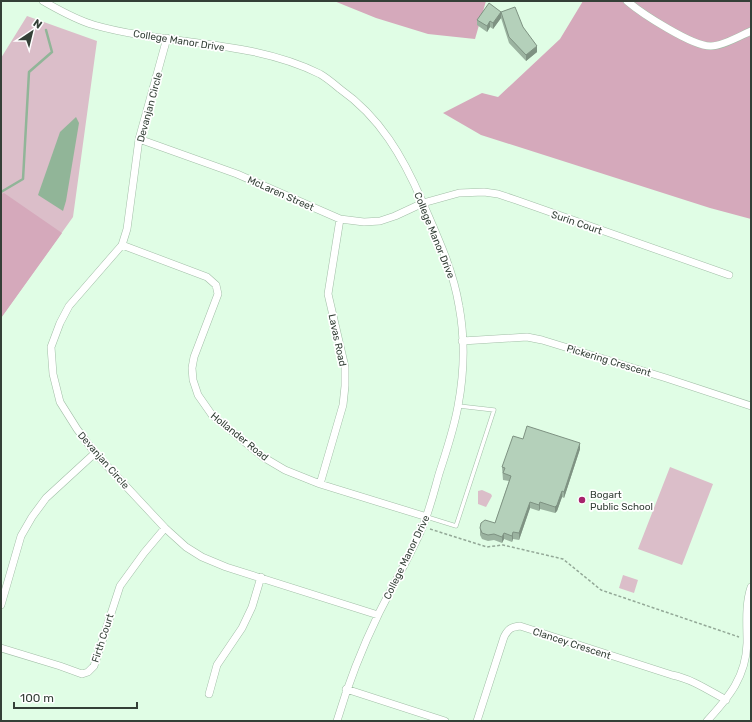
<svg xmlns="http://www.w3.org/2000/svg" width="752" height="722" viewBox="0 0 752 722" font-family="Rubik,sans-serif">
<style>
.green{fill:#dbbec9}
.forest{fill:#d5a9bb}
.water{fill:#91b598}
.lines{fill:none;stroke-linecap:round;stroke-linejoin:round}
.stream{stroke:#91b598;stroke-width:2.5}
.lane-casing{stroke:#a2bea7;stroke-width:4.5}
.street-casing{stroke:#a2bea7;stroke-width:8}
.path{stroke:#93a897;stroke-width:1.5;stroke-dasharray:3 2;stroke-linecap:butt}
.lane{stroke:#fff;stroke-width:3.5}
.street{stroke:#fff;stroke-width:7}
.wall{fill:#9bb3a0}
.shaded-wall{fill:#7e9282}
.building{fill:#b4d0ba;stroke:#7e9282}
.poi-dot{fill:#a7226c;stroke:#fff;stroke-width:1.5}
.labels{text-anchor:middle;stroke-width:3.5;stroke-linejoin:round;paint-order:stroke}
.street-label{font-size:10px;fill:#344037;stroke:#fff}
.poi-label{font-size:10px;fill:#344037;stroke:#fff;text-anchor:start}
</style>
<rect width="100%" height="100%" fill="#e0fde5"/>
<path class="green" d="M27,16L97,41L73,217L1,318V58Z
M670,467L713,484L682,565L638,549Z
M482,490L491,494L492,496L486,507L478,504V491Z
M623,575L638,580L634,593L619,588Z"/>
<path class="forest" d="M334,1H486L475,39L428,34L376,18Z
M583,1H751V219L710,208L481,135L443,113L482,93L498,97L560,39Z
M4,193L62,233L1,318V194Z"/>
<path class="water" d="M76,117L79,123L66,201L63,211L38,195L60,132Z"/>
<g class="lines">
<path class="stream" d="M1,192L23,179L29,72L52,52L46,30"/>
<defs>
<path id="lane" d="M427,517L456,526L494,410L459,406"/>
<path id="street" d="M43,1C59,10 76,20 94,25C168,46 250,39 320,74C327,78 334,84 340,89C380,117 403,157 422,201C437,236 453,269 459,306C465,338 464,374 458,406C454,429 446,452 439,474C433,495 428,517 418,537C406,563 392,587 379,613C362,648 348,684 337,721
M627,1C641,13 693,47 711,46C723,46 740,36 751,31
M167,38L139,139L127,229L122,245L69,306L60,323L51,347L53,374L60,402L77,429L95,453L165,528L186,547L202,557L226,567L378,615
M139,139L237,174L340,219L364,222L380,221L395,216L423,203L459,193L484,192L498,194L516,200L729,275
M122,245L207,277L216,285L218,294L194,357L192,368L193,380L198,395L212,415L263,457L285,470L320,484L427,517
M462,341L527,337L542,340L666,378L751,406
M320,484L343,405L345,386V367L328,294L340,219
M1,605L21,536L32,517L46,498L95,453
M1,648L60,666L82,674L88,672L94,666L120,586L144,553L165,528
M346,689L445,721
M209,694L217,665L242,628L252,607L261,577
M477,721L504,637C508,629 511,627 520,626L672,675C692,679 708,690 726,700
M707,721C729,697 746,677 747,643C747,624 745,605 751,587"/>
</defs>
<use href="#lane" class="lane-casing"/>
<use href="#street" class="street-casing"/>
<path class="path" d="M430,529L487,547L503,545L563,559L601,590L739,637"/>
<use href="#lane" class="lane"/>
<use href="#street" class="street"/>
</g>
<path class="wall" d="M501,12L523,27L537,52L526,61L509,43L501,18L493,29L490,27L487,32L477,25V20Z
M523,439L580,449L564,498L562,497L557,511L555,513L540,509L539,511L530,508L519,540L513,539L512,542L504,539L502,543L494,540L488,541L482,539L480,535V528L495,523L509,481L503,480L502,467Z"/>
<path class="shaded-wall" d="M501,12V18L493,29V23Z
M490,21V27L487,32V26Z
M537,46V52L526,61V55Z
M580,443V449L564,498V492Z
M562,491V497L557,511L555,513V507Z
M530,502V508L519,540V533Z
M540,502V509L539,511V505Z
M513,532V539L512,542V536Z
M504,533V539L502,543V537Z"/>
<path class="building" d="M489,3L501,12L493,23L490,21L487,26L477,20Z
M515,7L523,27L537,46L526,55L509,37L501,12Z
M527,426L580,443L564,492L562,491L557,505L555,507L540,502L539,505L530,502L519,533L513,532L512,536L504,533L502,537L494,534L488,535L482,533L480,528L481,523L485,520L495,523L511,476L503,473L505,468L502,467L513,436L523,439Z"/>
<circle class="poi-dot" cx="582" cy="500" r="4"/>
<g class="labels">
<g class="street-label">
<text transform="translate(179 40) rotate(9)" y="4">College Manor Drive</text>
<text transform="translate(149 107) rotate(-75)" y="4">Devanjan Circle</text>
<text transform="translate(281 193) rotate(24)" y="4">McLaren Street</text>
<text transform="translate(577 222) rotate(19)" y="4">Surin Court</text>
<text transform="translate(435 235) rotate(68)" y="4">College Manor Drive</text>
<text transform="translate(338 340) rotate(78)" y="4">Lavas Road</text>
<text transform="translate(609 360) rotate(17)" y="4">Pickering Crescent</text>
<text transform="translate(240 436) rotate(39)" y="4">Hollander Road</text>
<text transform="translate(104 460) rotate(49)" y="4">Devanjan Circle</text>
<text transform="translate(406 557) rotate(-64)" y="4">College Manor Drive</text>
<text transform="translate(102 638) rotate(-72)" y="4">Firth Court</text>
<text transform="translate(572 643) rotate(18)" y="4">Clancey Crescent</text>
</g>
<g class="poi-label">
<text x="590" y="498">Bogart<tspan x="590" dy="12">Public School</tspan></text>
</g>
</g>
<rect width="752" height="722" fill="none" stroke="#344037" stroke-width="4"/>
<g transform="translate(32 32) rotate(35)" stroke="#ffffff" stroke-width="3" paint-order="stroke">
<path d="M0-3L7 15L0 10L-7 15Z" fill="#344037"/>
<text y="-6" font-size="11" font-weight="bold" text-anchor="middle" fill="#344037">N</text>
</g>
<path d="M14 702v6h123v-6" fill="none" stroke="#344037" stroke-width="2"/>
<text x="20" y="702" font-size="12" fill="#344037" stroke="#ffffff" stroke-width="3" paint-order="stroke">100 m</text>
</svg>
